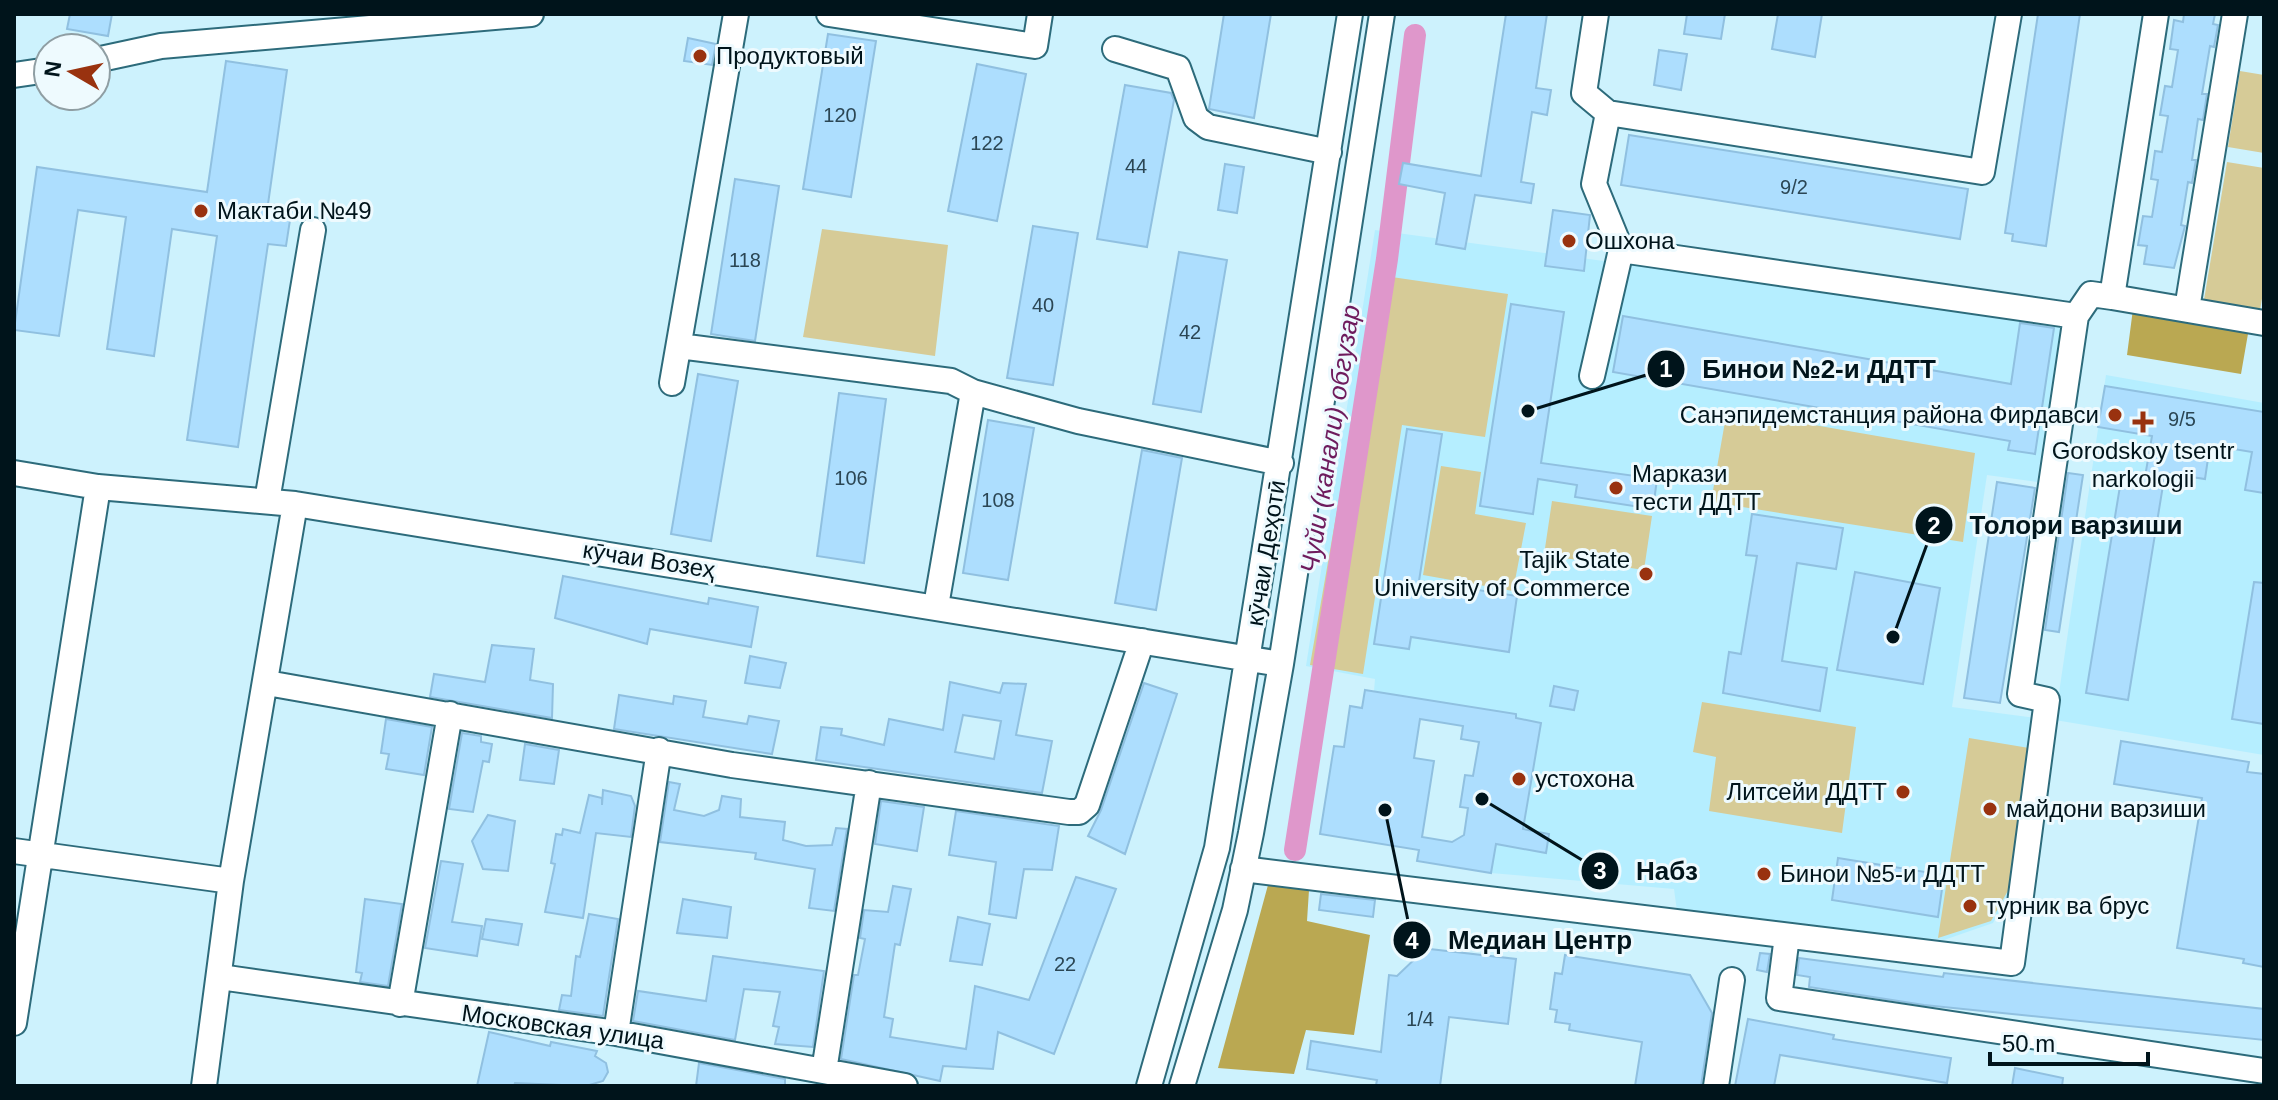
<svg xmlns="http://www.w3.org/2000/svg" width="2278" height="1100" viewBox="0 0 2278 1100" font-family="Helvetica,sans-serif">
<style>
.built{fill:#b5eeff}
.green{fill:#d6cb97}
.forest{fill:#baa852}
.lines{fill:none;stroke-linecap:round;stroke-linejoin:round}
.canal{stroke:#df97cb;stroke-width:22}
.building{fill:#addefe;stroke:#90c0e0;stroke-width:2;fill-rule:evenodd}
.minor-casing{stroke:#2d6b7b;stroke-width:28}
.minor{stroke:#fff;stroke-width:24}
.poi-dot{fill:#99320f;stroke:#eefafe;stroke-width:3}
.labels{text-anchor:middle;stroke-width:6;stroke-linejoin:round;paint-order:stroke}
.number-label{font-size:20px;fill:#2b4654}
.poi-label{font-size:24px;fill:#00141b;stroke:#eefafe;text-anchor:start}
.street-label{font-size:24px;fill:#00141b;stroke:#eefafe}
.water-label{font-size:26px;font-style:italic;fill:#6e1b5d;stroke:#eefafe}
.leader{fill:none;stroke:#00141b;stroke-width:3}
.callout-dot{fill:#00141b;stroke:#eefafe;stroke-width:3}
.mark-label{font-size:24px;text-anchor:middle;font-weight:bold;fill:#fff}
.callout-label{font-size:26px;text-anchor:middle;font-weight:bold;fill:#00141b;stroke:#eefafe;stroke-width:6;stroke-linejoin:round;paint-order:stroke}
</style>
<rect width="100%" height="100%" fill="#cdf2fd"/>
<path class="built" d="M1375,230L2061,323L2037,482L1987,475L1952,707L2035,718L2012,888L1993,923L1944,940L1677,911L1674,889L1491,873L1517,716L1374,691L1375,679L1306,666Z
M2106,375L2264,403V755L2055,720Z"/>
<path class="green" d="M2240,71L2264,75V153L2228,147Z
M2227,162L2264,168V287L2259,316L2203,306Z
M822,229L948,245L935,356L803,337Z
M1378,275L1508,294L1485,437L1402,425L1363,674L1310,665Z
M1727,410L1975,453L1963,542L1711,502Z
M1441,466L1481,472L1475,514L1526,523L1513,591L1423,575Z
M1552,501L1652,516L1644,570L1544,555Z
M1702,702L1856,727L1842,833L1709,811L1716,757L1693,752Z
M1969,738L2029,748L2010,887L1991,921L1938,938Z"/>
<path class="forest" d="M2133,309L2249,328L2241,374L2127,355Z
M1268,885L1309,890L1307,921L1370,935L1354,1035L1306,1030L1294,1074L1218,1068Z"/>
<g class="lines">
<path class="canal" d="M1295,850L1387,259L1415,35"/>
</g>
<path class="building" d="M70,14H112L108,36L67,29Z
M1224,14H1271L1254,118L1209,109Z
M1506,14H1547L1536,88L1551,90L1547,115L1532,112L1521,182L1534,184L1531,203L1475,195L1465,249L1436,244L1445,193L1399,184L1403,163L1481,176Z
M1687,14H1725L1721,39L1684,34Z
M1778,14H1822L1815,57L1772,49Z
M2038,14H2080L2046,246L2012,241L2013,234L2005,233Z
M2184,14H2215L2213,24L2218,25L2214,47L2210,46L2202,94H2207L2203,120L2198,119L2192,160H2196L2192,183L2188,182L2181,225L2185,226L2174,268L2144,264L2147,246L2138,245L2143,216L2152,217L2158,180L2151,179L2155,151L2162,152L2168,116L2160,115L2165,86L2172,87L2178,50L2170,49L2174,20L2183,22Z
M828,34L876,41L851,197L803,189Z
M688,38L716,44L712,65L684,61Z
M1659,50L1687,54L1681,90L1654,85Z
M226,61L287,70L268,204L292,207L286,246L268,244L238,447L187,440L217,236L172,229L154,356L107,349L126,217L78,210L59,336L14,330L37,167L207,192Z
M977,64L1026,74L997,221L948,211Z
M1125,85L1171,93L1174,100L1147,247L1097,239Z
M1629,135L1968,189L1960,239L1621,185Z
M1225,164L1244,167L1237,213L1218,210Z
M735,179L779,186L755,341L711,334Z
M1553,210L1590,215L1584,271L1545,266Z
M1033,226L1078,233L1053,385L1007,378Z
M1179,252L1227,260L1201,412L1153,404Z
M1511,304L1564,312L1541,463L1657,479L1653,509L1575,497L1577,485L1538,479L1533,514L1480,506Z
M1623,316L2011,384L2020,323L2054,328L2035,454L2008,450L2010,441L1613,372Z
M698,374L738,381L711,541L671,534Z
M2105,386L2264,412V493L2245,490L2252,452L2210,445L2205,479L2165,473L2128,700L2086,693L2122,474L2145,477L2152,436L2098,427Z
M839,393L886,399L864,563L817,556Z
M988,420L1034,428L1008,580L963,573Z
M1407,429L1442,434L1419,581L1517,596L1509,652L1411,637L1409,649L1374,644Z
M1142,450L1182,458L1156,610L1115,603Z
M2068,473L2083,475L2059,632L2045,630Z
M1997,482L2035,488L2000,703L1964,698Z
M1752,514L1843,528L1836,569L1797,563L1782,661L1827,668L1820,711L1723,693L1729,652L1741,654L1757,556L1746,555Z
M1855,572L1940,588L1923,684L1837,670Z
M563,576L708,604L709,598L758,607L751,647L650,629L647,644L555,618Z
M2254,582L2264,583V724L2232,719Z
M492,645L534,649L530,680L553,684L552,718L430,697L434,674L485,682Z
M750,656L786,663L780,688L745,683Z
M950,682L1000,693L1003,683L1026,684L1016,735L1052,741L1042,793L816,760L821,727L842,729L841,735L884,745L889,719L943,730ZM963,715L1001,721L994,759L955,752Z
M1144,683L1177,694L1125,854L1088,836L1101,810Z
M1554,686L1578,691L1574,710L1550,706Z
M1365,690L1516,714V718L1541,723L1523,829L1549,834L1546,853L1496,844L1491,873L1417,861L1419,850L1320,834L1334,746L1344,747L1350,706L1362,708ZM1420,719L1463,726L1461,739L1479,742L1473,776L1465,775L1460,807L1468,808L1464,835L1452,842L1422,837L1434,761L1414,758Z
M619,695L673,704L674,696L706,701L703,717L747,724L749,716L779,721L772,754L614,729Z
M386,719L432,727L424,775L386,769L389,754L381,753Z
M462,733L481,736V742L492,744L489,762L483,761L473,812L449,809Z
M2121,741L2249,762L2247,772L2264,774V967L2243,963L2244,959L2177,948L2202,798L2114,784Z
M525,744L559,750L554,784L520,780Z
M669,782L680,784L674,810L704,816L719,810L722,796L741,799L740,817L785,822L783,840L806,846L832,845L836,828L847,829L834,911L809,908L815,869L755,859L756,853L660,842Z
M603,790L631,796L635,806L631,837L596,833L583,918L545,912L555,864L551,863L556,834L562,835L563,829L580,833L589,795L602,798V805Z
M881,801L924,807L917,851L875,844Z
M956,811L1059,826L1052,870L1024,869L1016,918L989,914L996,862L949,855Z
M488,815L515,821L508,871L483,869L472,841Z
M1838,858L1944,875L1938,917L1832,900Z
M441,861L463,864L452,922L482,926L477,956L425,948Z
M1076,877L1116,889L1054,1054L998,1032L993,1069L943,1066L940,1081L841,1059L854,975H858L865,939L860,938L864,910L888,912L893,886L911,889L900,945L895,944L884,1017L893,1019L890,1037L966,1049L975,986L1029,1000Z
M1321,894L1375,900L1373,917L1319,910Z
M365,899L402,904L388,986L360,982L362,973L356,972Z
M683,899L731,907L727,938L677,933Z
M589,914L618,919L603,1016L559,1010L562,995L571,996L576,956L580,957Z
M958,917L990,924L982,965L950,961Z
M486,919L522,924L518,945L482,939Z
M1421,948L1516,959L1508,1024L1449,1017L1440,1086L1376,1085L1377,1080L1307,1069L1311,1041L1381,1052L1389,975L1397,976L1420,954Z
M1760,953L1770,954L1767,972L1757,970Z
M1565,955L1690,975L1712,1013L1701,1086H1635L1642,1042L1569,1030L1570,1024L1555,1022L1557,1010L1550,1009L1555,973L1562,974Z
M713,956L824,971L813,1047L775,1044L779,1027L773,1026L780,992L744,989L735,1040L633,1021L638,991L706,1001Z
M1799,958L1943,977L1944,973L2264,1009V1040L1924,1005L1809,987L1810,977L1797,975Z
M1748,1019L1834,1035L1833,1039L1951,1058L1947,1083L1780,1055L1774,1086H1735Z
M489,1032L550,1046L551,1042L597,1051L595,1056L606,1063L608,1072L603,1081L586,1086L515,1083L514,1086H477Z
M699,1063L785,1079V1086H696Z
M2015,1068L2063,1078L2062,1086H2012Z"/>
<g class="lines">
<defs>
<path id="minor" d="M829,14L1035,46L1040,14
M1596,14L1584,93L1608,113
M1115,49L1178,68L1196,118L1208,127L1329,152
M96,60L161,46L531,14
M14,75L48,70
M1621,250L1594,184L1608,113L1982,172L2009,14
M2112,297L2264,323
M2187,309L2235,14
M679,346L951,381L973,392L936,606
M1592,376L1621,250L2076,316
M672,383L736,14
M973,392L1078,421L1281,463
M14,473L98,487L295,504L1281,664
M267,501L313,230
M267,683L732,765L1069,812H1079L1087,805L1142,641
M14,851L231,881
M1243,869L2012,963L2047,700L2020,694L2076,316L2091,294L2112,297L2156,14
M1787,936L1779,998L2264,1071
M220,977L616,1033L905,1086
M400,1004L450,714
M14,1023L98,487
M616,1033L659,750
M824,1071L869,783
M204,1086L231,881L295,504
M1149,1086L1217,848L1350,14
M1182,1086L1235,910L1251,833L1281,664L1382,14
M1716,1086L1732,980"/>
</defs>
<use href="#minor" class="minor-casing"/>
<use href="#minor" class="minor"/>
</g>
<g class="poi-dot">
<circle cx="700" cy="56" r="8"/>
<circle cx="201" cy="211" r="8"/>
<circle cx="1569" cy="241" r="8"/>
<circle cx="2115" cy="415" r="8"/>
<path d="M2139 410h8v8h8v8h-8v8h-8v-8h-8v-8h8z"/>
<circle cx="1616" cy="488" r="8"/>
<circle cx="1646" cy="574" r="8"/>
<circle cx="1519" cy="779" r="8"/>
<circle cx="1903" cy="792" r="8"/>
<circle cx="1990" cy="809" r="8"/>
<circle cx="1764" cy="874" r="8"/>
<circle cx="1970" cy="906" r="8"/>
</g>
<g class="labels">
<g class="number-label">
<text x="840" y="122">120</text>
<text x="987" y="150">122</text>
<text x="1136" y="173">44</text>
<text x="1794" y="194">9/2</text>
<text x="745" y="267">118</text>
<text x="1043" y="312">40</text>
<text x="1190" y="339">42</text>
<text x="2182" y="426">9/5</text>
<text x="851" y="485">106</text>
<text x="998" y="507">108</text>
<text x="1065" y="971">22</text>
<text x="1420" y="1026">1/4</text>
</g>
<g class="poi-label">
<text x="716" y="64">Продуктовый</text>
<text x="217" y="219">Мактаби №49</text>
<text x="1585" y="249">Ошхона</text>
<text x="2099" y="423" text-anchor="end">Санэпидемстанция района Фирдавси</text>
<text x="2143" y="459" text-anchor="middle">Gorodskoy tsentr<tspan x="2143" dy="28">narkologii</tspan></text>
<text x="1632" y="482">Маркази<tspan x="1632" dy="28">тести ДДТТ</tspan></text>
<text x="1630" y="568" text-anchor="end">Tajik State<tspan x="1630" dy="28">University of Commerce</tspan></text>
<text x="1535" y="787">устохона</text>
<text x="1887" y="800" text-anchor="end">Литсейи ДДТТ</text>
<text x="2006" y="817">майдони варзиши</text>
<text x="1780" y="882">Бинои №5-и ДДТТ</text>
<text x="1986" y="914">турник ва брус</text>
</g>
<g class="street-label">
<text transform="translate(1266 553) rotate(-81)" y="8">кӯчаи Деҳотӣ</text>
<text transform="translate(649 560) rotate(9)" y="8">кӯчаи Возеҳ</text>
<text transform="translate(563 1027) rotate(8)" y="8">Московская улица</text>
</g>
<g class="water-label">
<text transform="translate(1330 439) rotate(-81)" y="9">Чуйи (канали) обгузар</text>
</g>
</g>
<path class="leader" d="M1528 411L1666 369M1893 637L1934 525M1482 799L1600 871M1385 810L1412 940"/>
<g class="callout-dot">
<circle cx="1528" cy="411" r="8"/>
<circle cx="1893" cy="637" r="8"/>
<circle cx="1482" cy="799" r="8"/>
<circle cx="1385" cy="810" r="8"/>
<circle cx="1666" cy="369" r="20"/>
<circle cx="1934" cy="525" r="20"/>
<circle cx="1600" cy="871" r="20"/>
<circle cx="1412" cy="940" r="20"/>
</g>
<g class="mark-label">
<text x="1666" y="377">1</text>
<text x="1934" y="534">2</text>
<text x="1600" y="879">3</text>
<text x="1412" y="949">4</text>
</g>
<g class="callout-label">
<text x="1819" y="378">Бинои №2-и ДДТТ</text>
<text x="2076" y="534">Толори варзиши</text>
<text x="1667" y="880">Набз</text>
<text x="1540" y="949">Медиан Центр</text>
</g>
<rect width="2278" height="1100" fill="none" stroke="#00141b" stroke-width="32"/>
<g transform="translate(72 72) rotate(279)"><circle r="38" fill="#eefafe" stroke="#8f9ea3" stroke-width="2"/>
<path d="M0-6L14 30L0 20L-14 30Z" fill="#99320f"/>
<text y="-12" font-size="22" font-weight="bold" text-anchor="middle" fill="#00141b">N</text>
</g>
<path d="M1990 1052v12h158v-12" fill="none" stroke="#00141b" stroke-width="4"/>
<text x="2002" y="1052" font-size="24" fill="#00141b" stroke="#eefafe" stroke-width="6" paint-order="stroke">50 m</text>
</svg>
